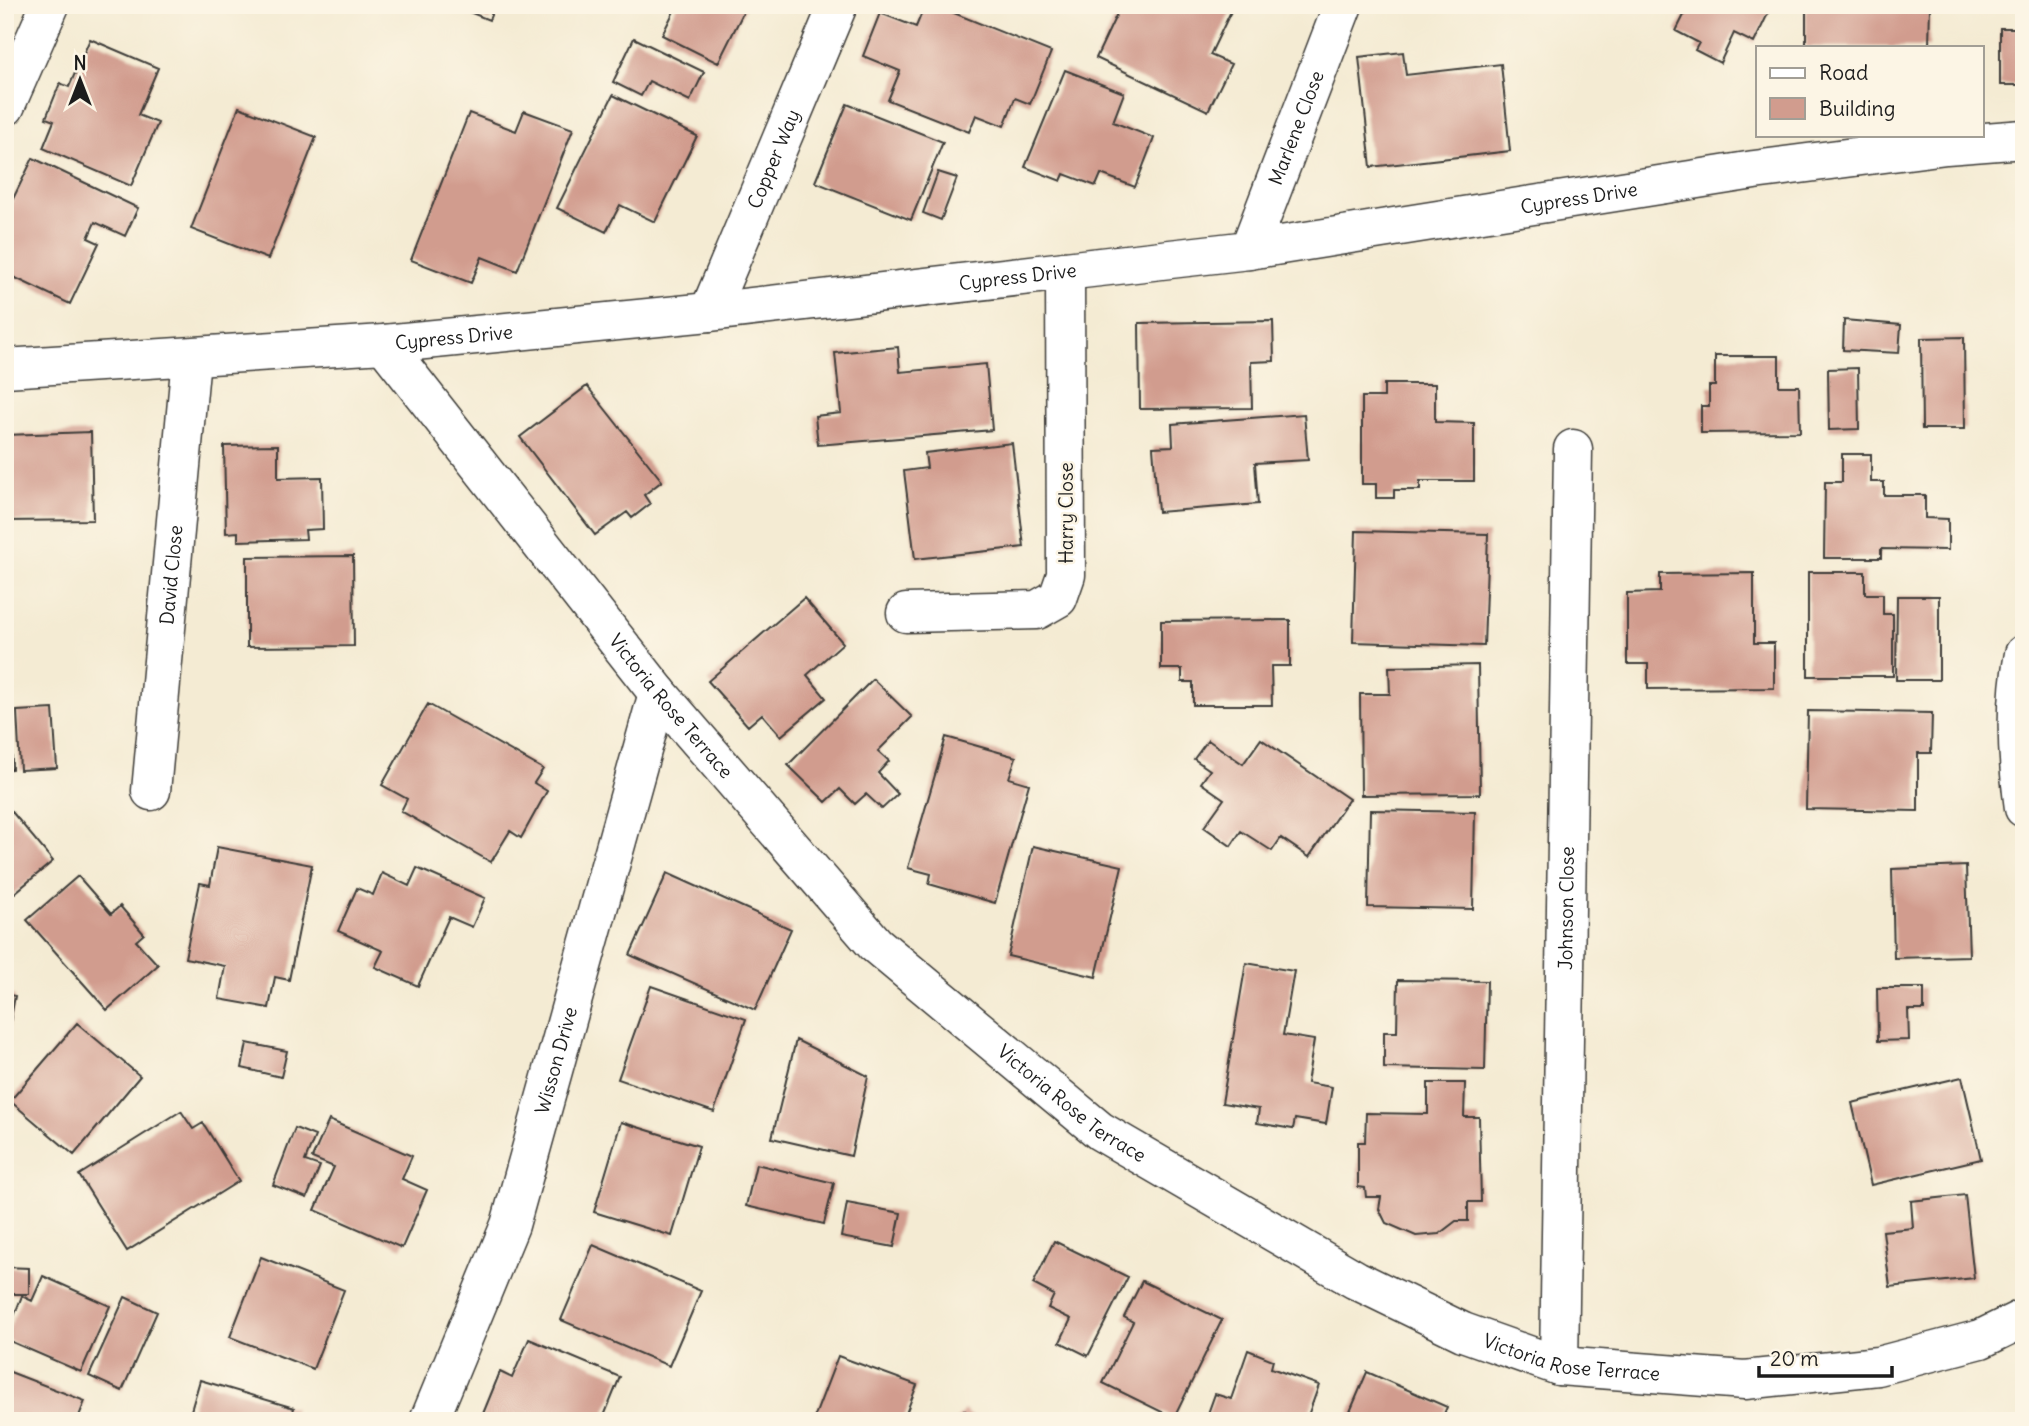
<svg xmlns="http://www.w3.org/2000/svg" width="2029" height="1426" viewBox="0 0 2029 1426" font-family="Delius,sans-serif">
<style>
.building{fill:#d19c8e}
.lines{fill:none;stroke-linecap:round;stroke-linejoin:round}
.minor-casing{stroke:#3c3b37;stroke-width:41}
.minor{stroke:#fff;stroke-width:38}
.labels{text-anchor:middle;stroke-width:5;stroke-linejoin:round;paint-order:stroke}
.street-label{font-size:19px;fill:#1c1c1c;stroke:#fcf5e5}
</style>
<rect width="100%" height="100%" fill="#fcf5e5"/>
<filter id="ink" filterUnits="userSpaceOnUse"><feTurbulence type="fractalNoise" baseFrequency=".0143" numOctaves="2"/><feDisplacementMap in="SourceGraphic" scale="14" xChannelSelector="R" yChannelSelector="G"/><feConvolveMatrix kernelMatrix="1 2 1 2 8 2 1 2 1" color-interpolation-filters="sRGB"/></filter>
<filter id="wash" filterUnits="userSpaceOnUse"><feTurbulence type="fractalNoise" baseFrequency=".00686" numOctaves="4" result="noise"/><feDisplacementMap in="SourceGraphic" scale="28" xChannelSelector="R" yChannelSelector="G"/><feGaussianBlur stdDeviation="1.57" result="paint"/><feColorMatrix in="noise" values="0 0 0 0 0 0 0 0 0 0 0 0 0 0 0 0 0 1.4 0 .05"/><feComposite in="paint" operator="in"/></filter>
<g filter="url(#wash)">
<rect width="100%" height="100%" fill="#f4ebd3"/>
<g id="blocks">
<path class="building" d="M452,5H495L489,20Z
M677,5H747L718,63L662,35Z
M925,5H934L1051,52L1030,104L1015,98L1004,126L976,115L969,132L888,100L900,71L863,56L880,13L916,27Z
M1121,5H1234L1210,55L1231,64L1208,111L1096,58Z
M1689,5H1772L1754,43L1734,33L1720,63L1695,50L1699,43L1676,31Z
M1806,5H1930L1929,47H1806Z
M2000,28H2024V85H2000Z
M634,38L704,72L690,101L649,81L641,96L613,82Z
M90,39L158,68L138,115L158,123L131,186L43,148L54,121L46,118L60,83L69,87Z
M1403,52L1406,75L1501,64L1510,151L1371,167L1359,57Z
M1065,70L1124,93L1113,122L1154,138L1135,187L1101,174L1096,186L1064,174L1061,181L1025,167Z
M613,95L697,136L655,222L620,205L606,232L557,208Z
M847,104L943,142L911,220L815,182Z
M239,107L316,137L268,259L191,229Z
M524,111L573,129L517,271L482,257L471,283L411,260L469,113L516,131Z
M33,158L138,208L125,236L95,222L88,238L99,243L70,304L5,273V215Z
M938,172L957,178L941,220L923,213Z
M1844,320L1901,325L1899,353L1843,350Z
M1273,321L1274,361L1251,362L1252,408L1140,409L1139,323Z
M1964,337L1965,429H1922L1921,338Z
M898,347L900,372L986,364L992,430L818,445L815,416L841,413L835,353Z
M1715,356H1779V386H1799L1800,432L1701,433V406H1709V386H1715Z
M1858,368L1859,429L1829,430L1828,369Z
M1384,384H1435V422L1474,423V481H1420V490H1394V498H1376V484H1362V397H1384Z
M587,386L662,481L644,495L650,504L632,518L627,512L595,535L520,437Z
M1304,414L1308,460L1255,463L1258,504L1158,512L1153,447L1173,446L1172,424Z
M91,432L93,520L5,521V435Z
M1012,443L1024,547L915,559L904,471L927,468L925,453Z
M278,445V478L322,477L323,529L305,530L306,539L238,541V532L226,533L224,446Z
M1842,454H1871V482H1884V495H1925V518L1948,519V550L1881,549V558H1824L1825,482H1842Z
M1356,531L1488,534L1484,646L1353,642Z
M353,556L354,646L247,647V557Z
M1808,572H1865V594H1883V614H1893V676H1808Z
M1754,573V643H1774V688L1648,689V664H1627V593L1660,592V574Z
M1897,596H1939V680H1896Z
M804,598L843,643L807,675L826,698L781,736L762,714L748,726L708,681Z
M1290,620V666H1271L1272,705H1193V682H1182V669H1161V621Z
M1478,665L1480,794L1361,795L1360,694H1390L1389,667Z
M873,679L912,717L878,751L889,761L878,773L898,794L882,809L866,794L855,804L840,789L826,802L788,765Z
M428,704L543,769L534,783L547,791L521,838L510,831L491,862L401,811L407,799L382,785Z
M53,709L57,768L20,770L17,711Z
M5,710H11L12,769L5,770Z
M1808,711L1932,713L1931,753H1918V811L1806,809Z
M946,737L1016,757L1009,778L1029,784L995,903L929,884L931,874L908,868Z
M1261,739L1349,799L1309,857L1281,838L1272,851L1241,831L1231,846L1204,827L1224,799L1201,783L1210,770L1194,759L1208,740L1243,764Z
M8,807L53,861L5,901V809Z
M1370,810L1475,812L1473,909L1368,907Z
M1033,846L1122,866L1096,977L1008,956Z
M217,847L312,865L289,980L275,977L269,1008L219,999L225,966L185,958L200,883L210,885Z
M1966,866L1969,956L1894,958L1892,869Z
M417,868L485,898L472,927L449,917L418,986L375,967L383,951L338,931L357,888L373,895L382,873L409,886Z
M667,873L791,929L755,1010L630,955Z
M78,876L111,914L120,906L144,934L136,941L158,965L107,1010L27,920Z
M1246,963L1294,971L1283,1035L1314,1040L1307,1083L1332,1087L1326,1124L1295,1119L1293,1129L1257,1123L1259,1109L1222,1103Z
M1398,980L1487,981L1485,1070L1384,1068V1032H1397Z
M651,986L746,1019L714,1112L618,1079Z
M1877,988H1924V1010H1908L1909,1040L1878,1041Z
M5,994L15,996L7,1039H5Z
M77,1023L140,1076L74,1155L10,1101Z
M796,1040L868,1076L851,1156L772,1138Z
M247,1043L287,1051L281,1077L242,1068Z
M1962,1077L1981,1159L1871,1185L1852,1103Z
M1428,1083H1465L1464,1117H1479L1481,1202H1468V1221H1456L1439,1234L1416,1236L1386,1223L1379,1209L1381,1197H1366L1365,1188L1358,1187V1142H1365L1366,1113L1428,1114Z
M181,1111L193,1129L203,1123L239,1181L127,1251L79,1175Z
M329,1120L412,1156L402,1179L427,1190L402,1248L315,1210L334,1167L312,1158Z
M621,1122L699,1146L672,1236L594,1212Z
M295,1128L315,1136L305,1161L320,1166L307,1198L273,1185Z
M756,1164L834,1183L824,1224L746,1206Z
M1965,1195L1974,1278L1890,1287L1883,1231L1913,1228L1911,1201Z
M847,1203L901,1213L894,1247L841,1237Z
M1054,1241L1128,1277L1088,1356L1060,1342L1071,1319L1048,1308L1054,1295L1033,1284Z
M593,1245L701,1291L669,1366L561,1320Z
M261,1257L344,1290L313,1369L230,1337Z
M5,1267L29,1268V1294H5Z
M43,1276L110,1306L81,1372L5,1339L22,1296L32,1301Z
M1142,1281L1222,1320L1174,1418L1103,1383L1133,1322L1124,1317Z
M125,1297L157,1312L122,1391L89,1376Z
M529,1339L620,1377L602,1421H480L500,1372L512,1378Z
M1248,1350L1273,1360L1271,1368L1319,1385L1306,1421L1206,1419L1215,1394L1231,1399Z
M838,1356L917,1385L903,1421H813Z
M5,1370L85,1401L77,1421H5Z
M1367,1372L1447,1407L1441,1421H1346Z
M200,1380L294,1408L291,1421H188Z
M964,1410L978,1421H955Z"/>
</g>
</g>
<g filter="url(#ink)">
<use href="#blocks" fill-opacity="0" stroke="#3c3b37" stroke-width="2"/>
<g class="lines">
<defs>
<g id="minor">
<path d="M5,107L50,5"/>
<path id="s1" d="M1249,250L1343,5"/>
<path id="s2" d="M709,312L838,5"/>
<path id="s3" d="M384,344L658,693L875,944L1100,1131L1356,1280L1463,1332L1559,1366L1745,1380L1878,1366L1981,1339L2024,1318"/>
<path id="s4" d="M5,368L384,344L709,312L1065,271L1249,250L1754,170L1946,145L2024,139"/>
<path d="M906,613L1037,610L1058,598L1066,575L1065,271"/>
<path d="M2024,654C2014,704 2017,758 2024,808"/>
<path id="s5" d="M151,791L191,358"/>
<path id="s6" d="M1559,1366L1573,449"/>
<path id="s7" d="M429,1421L510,1225L658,693"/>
</g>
</defs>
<use href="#minor" class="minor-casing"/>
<use href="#minor" class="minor"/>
</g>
</g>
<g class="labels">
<g class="street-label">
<text dy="7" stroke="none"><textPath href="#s1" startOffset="131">Marlene Close</textPath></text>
<text dy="7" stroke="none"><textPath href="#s2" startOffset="166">Copper Way</textPath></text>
<text dy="7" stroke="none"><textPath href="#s4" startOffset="1584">Cypress Drive</textPath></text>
<text dy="7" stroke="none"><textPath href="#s4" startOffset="1017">Cypress Drive</textPath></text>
<text dy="7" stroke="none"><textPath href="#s4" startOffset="450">Cypress Drive</textPath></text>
<text transform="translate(1066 513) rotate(-90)" y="7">Harry Close</text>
<text dy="7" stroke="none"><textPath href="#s5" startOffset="217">David Close</textPath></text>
<text dy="7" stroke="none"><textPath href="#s3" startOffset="462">Victoria Rose Terrace</textPath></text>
<text dy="7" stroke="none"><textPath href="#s6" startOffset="458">Johnson Close</textPath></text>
<text dy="7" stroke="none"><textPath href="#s7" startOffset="383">Wisson Drive</textPath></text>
<text dy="7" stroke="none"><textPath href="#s3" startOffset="1029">Victoria Rose Terrace</textPath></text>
<text dy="7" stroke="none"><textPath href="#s3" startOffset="1596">Victoria Rose Terrace</textPath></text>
</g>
</g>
<rect width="2029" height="1426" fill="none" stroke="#fcf5e5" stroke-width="28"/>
<rect x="1756" y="46" width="228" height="91" fill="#fcf5e5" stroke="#a29e95" stroke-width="2"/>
<rect x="1770" y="68" width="35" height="10" fill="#ffffff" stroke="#a29e95" stroke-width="2"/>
<text x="1819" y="80" font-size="21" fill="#1c1c1c">Road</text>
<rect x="1770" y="98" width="35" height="21" fill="#d19c8e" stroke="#a29e95" stroke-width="2"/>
<text x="1819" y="116" font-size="21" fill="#1c1c1c">Building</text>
<g transform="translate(80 80)" stroke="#fcf5e5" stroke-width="5" paint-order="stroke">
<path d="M0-5L12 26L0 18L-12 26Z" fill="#1c1c1c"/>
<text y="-10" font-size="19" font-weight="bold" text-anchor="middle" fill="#1c1c1c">N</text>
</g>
<path d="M1759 1366v10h133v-10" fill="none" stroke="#1c1c1c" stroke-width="3.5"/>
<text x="1770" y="1366" font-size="21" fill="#1c1c1c" stroke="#fcf5e5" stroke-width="5" paint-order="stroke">20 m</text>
</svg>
